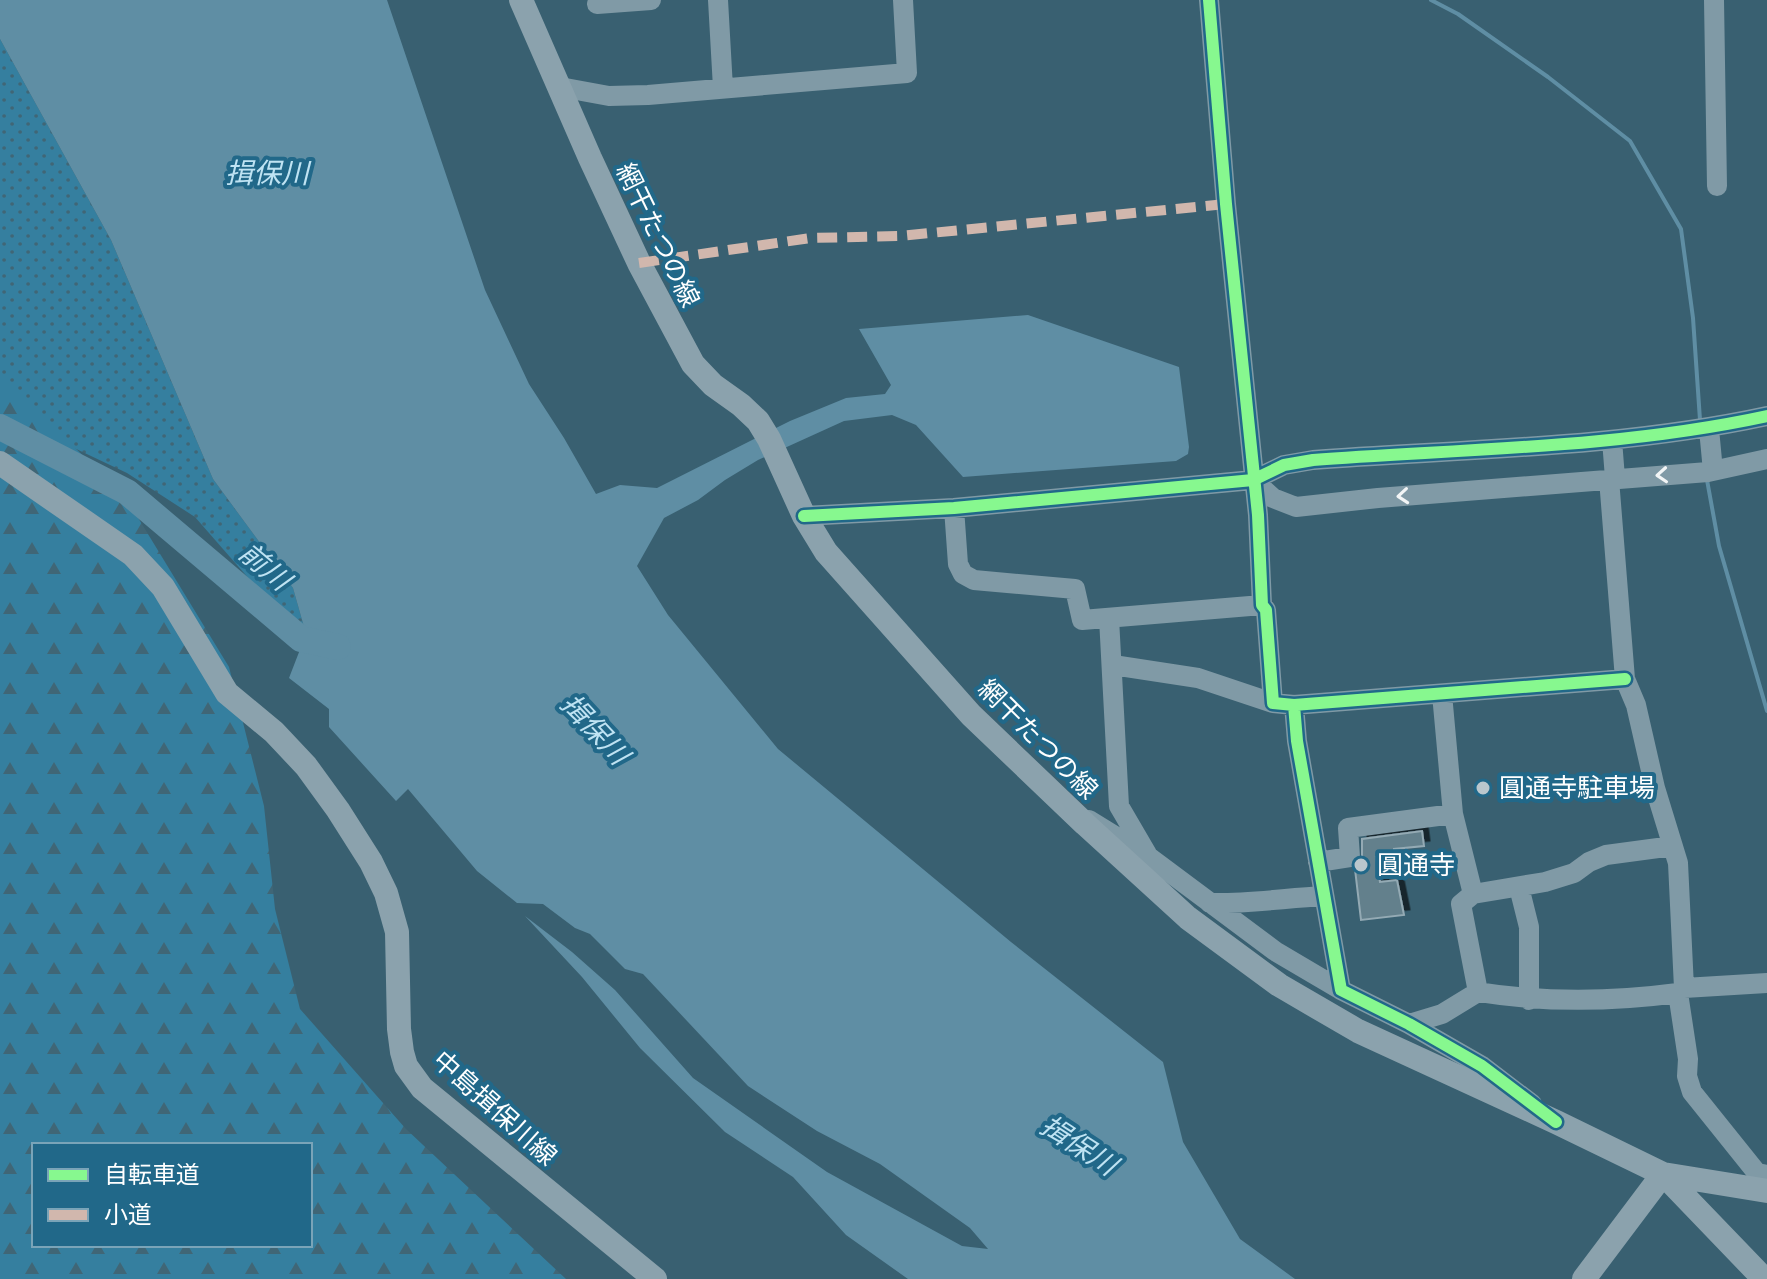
<svg xmlns="http://www.w3.org/2000/svg" width="1767" height="1279" viewBox="0 0 1767 1279" font-family="Karla,'Noto Sans JP',sans-serif">
<style>
.grass{fill:url(#grass-dots)}
.forest{fill:url(#forest-firs);fill-rule:evenodd}
.water{fill:#5f8ea4}
.lines{fill:none;stroke-linecap:round;stroke-linejoin:round}
.stream{stroke:#5f8ea4;stroke-width:4}
.river{stroke:#5f8ea4;stroke-width:26}
.building{fill:#63808c;stroke:#94aab4;stroke-width:2;filter:url(#shadow)}
.minor{stroke:#809aa6;stroke-width:20}
.major{stroke:#8ba2ad;stroke-width:24}
.quiet{stroke:#d1b7ad;stroke-width:10;stroke-dasharray:20 10;stroke-linecap:butt}
.cycleway-casing{stroke:#216889;stroke-width:17}
.cycleway{stroke:#87f88f;stroke-width:12}
.oneway{stroke:#f2f5f6}
.poi-dot{fill:#bac7cd;stroke:#216889;stroke-width:3}
.labels{text-anchor:middle;stroke-width:8;stroke-linejoin:round;paint-order:stroke}
.street-label{font-size:26px;fill:#fff;stroke:#216889}
.poi-label{font-size:26px;fill:#fff;stroke:#216889;text-anchor:start}
.water-label{font-size:28px;font-style:italic;fill:#bfe3f3;stroke:#216889}
</style>
<defs>
<pattern id="grass-dots" width="8" height="8" patternUnits="userSpaceOnUse" patternTransform="scale(2)"><rect width="8" height="8" fill="#357f9f"/><path d="M2 2h.1M6 6h.1" fill="none" stroke="#406676" stroke-width="1.8" stroke-linecap="round"/></pattern>
<pattern id="forest-firs" width="22" height="20" patternUnits="userSpaceOnUse" patternTransform="scale(2)"><rect width="22" height="20" fill="#357f9f"/><path d="M5 1l3.5 6h-7zM16 11l3.5 6h-7z" fill="#406676"/></pattern>
<filter id="shadow"><feDropShadow dx="5.5" dy="-5.5" stdDeviation="0" flood-color="#0009"/></filter>
</defs>
<rect width="100%" height="100%" fill="#396071"/>
<path class="grass" d="M0,39L111,240L213,479L293,588L306,634L294,643L279,629L251,581L195,517L127,473L0,413Z"/>
<path class="forest" d="M0,374L126,498L229,667L264,806L275,909L300,1009L406,1129L566,1279H0ZM34,1145H310V1245H34Z"/>
<path class="water" d="M0,0H387L485,290L529,384L564,438L596,494L620,485L657,488L790,421L846,398L885,394L891,385L859,329L1028,315L1179,367L1189,447L1188,454L1176,461L963,477L916,425L892,415L844,421L758,460L725,480L698,500L664,518L637,566L668,615L778,749L1011,942L1163,1062L1183,1142L1240,1239L1295,1279H908L846,1235L793,1177L725,1132L640,1048L582,977L525,916L572,952L615,990L693,1078L827,1172L962,1246L988,1249L970,1228L880,1164L817,1131L748,1086L643,974L625,969L590,934L575,928L543,904L517,903L477,871L408,789L396,801L329,727V709L289,678L306,634L293,588L213,479L111,240L0,39Z"/>
<g class="lines">
<path class="stream" d="M1431,0L1458,14L1548,77L1630,141L1681,229L1693,318L1700,420
M1707,480L1719,546L1767,711"/>
<path class="river" d="M0,427L127,492L301,639L338,647"/>
</g>
<path class="building" d="M1422,831L1424,846L1394,849V855L1376,857L1380,882L1397,880L1404,915L1361,920L1355,869L1362,862V839Z"/>
<g class="lines">
<path class="minor" d="M718,0L723,88
M1209,0L1226,204L1258,515L1262,605L1266,610L1273,703L1294,705L1625,679
M1714,0L1717,186
M597,4L651,0
M560,87L609,96L648,95L907,73L903,0
M1709,429L1713,471
M1612,440L1615,478
M1609,479L1625,679L1636,705L1655,788L1678,863L1684,988
M1253,480L1273,498L1296,507L1378,498L1708,472L1767,459
M954,508L958,564L963,574L974,580L1075,589L1082,620L1262,605
M804,516L954,508L1253,480L1284,465L1313,460C1464,449 1619,448 1767,416
M1109,618L1119,806L1147,854
M1113,665L1198,678L1273,703
M1442,694L1453,814L1473,894
M1294,705L1297,741L1341,990L1409,1024L1482,1066L1532,1104
M1089,820L1149,857L1275,951L1341,990
M1318,862L1350,857L1348,828L1453,814
M1519,887L1529,927V1000
M1210,903C1248,904 1286,898 1324,896
M1478,992L1461,904L1473,894L1545,882L1574,873L1589,862L1606,855L1673,846
M1678,993L1688,1059L1687,1076L1692,1092L1757,1173L1767,1175
M1409,1024L1442,1014L1478,992C1546,1003 1610,1002 1678,993L1684,988L1767,983"/>
<path class="major" d="M521,0L590,158L639,263L693,364L713,385L741,405L758,421L769,439L804,516L826,552L971,715L1085,824L1188,918L1279,985L1358,1031L1556,1122L1663,1174L1764,1279
M0,463L133,555L163,587L227,693L274,732L306,766L338,810L371,862L386,893L397,932L399,1029L402,1052L406,1066L422,1088L655,1279
M1663,1174L1767,1191
M1584,1279L1663,1174"/>
<path class="quiet" d="M639,263L811,238L900,236L1226,204"/>
<defs>
<path id="cycleway" d="M1209,0L1226,204L1258,515L1262,605L1266,610L1273,703L1294,705L1625,679
M804,516L954,508L1253,480L1284,465L1313,460C1464,449 1619,448 1767,416
M1294,705L1297,741L1341,990L1409,1024L1482,1066L1556,1122"/>
</defs>
<use href="#cycleway" class="cycleway-casing"/>
<use href="#cycleway" class="cycleway"/>
</g>
<defs><path id="oneway-chevron" d="M-2-3.5L2.5 0L-2 3.5" fill="none" stroke-width="1.6" stroke-linecap="round" stroke-linejoin="round" transform="scale(2)"/></defs>
<g class="oneway">
<use href="#oneway-chevron" transform="translate(1662 475) rotate(176)"/>
<use href="#oneway-chevron" transform="translate(1403 496) rotate(175)"/>
</g>
<g class="poi-dot">
<circle cx="1483" cy="788" r="8"/>
<circle cx="1361" cy="865" r="8"/>
</g>
<g class="labels">
<g class="street-label">
<text transform="translate(658 235) rotate(64)" y="9">網干たつの線</text>
<text transform="translate(1038 739) rotate(45)" y="9">網干たつの線</text>
<text transform="translate(495 1108) rotate(42)" y="9">中島揖保川線</text>
</g>
<g class="poi-label">
<text x="1499" y="797">圓通寺駐車場</text>
<text x="1377" y="874">圓通寺</text>
</g>
<g class="water-label">
<text x="267" y="183">揖保川</text>
<text transform="translate(265 566) rotate(40)" y="10">前川</text>
<text transform="translate(595 729) rotate(47)" y="10">揖保川</text>
<text transform="translate(1079 1145) rotate(33)" y="10">揖保川</text>
</g>
</g>
<rect x="32" y="1143" width="280" height="104" fill="#216889" stroke="#7aa4b8" stroke-width="2"/>
<rect x="48" y="1169" width="40" height="12" fill="#87f88f" stroke="#7aa4b8" stroke-width="2"/>
<text x="104" y="1183" font-size="24" fill="#ffffff">自転車道</text>
<rect x="48" y="1209" width="40" height="12" fill="#d1b7ad" stroke="#7aa4b8" stroke-width="2"/>
<text x="104" y="1223" font-size="24" fill="#ffffff">小道</text>
</svg>
